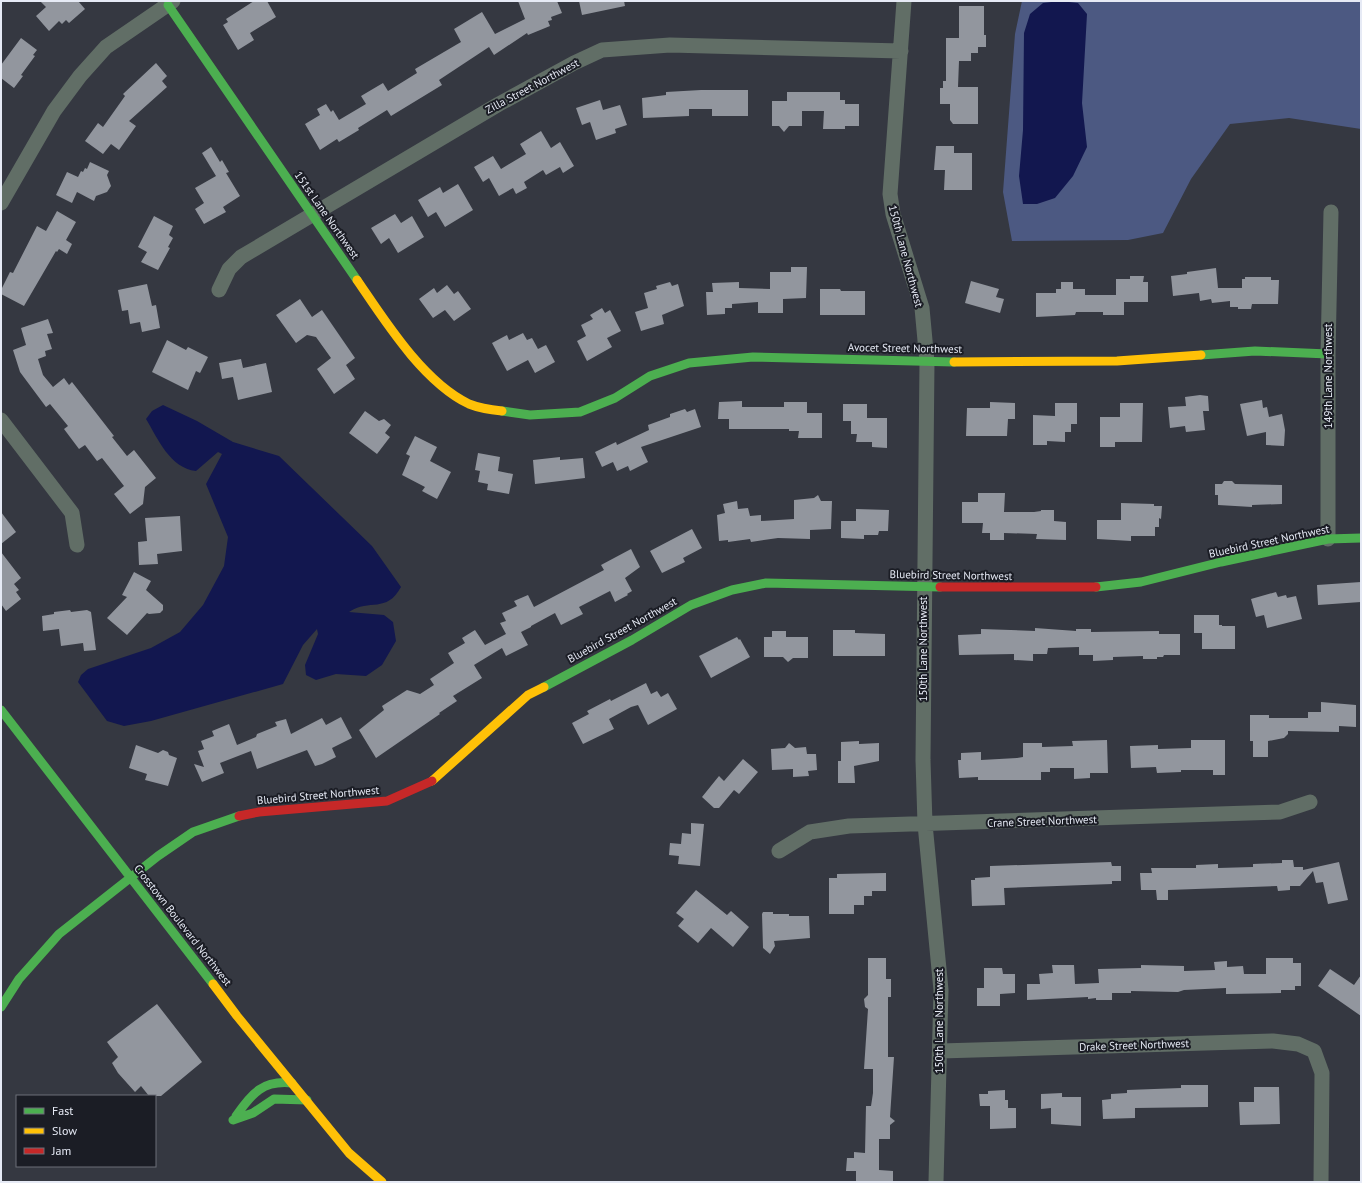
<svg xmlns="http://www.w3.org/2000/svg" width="1362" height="1183" viewBox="0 0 1362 1183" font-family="'PT Sans',sans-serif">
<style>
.green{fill:#4c5982}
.water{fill:#12174f}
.building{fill:#92969e}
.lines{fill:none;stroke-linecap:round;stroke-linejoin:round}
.street{stroke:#616e66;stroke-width:15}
.fast{stroke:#4caf50;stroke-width:9}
.slow{stroke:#ffc107;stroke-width:9}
.jam{stroke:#c62828;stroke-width:9}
.labels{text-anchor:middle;stroke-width:4;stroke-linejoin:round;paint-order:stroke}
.street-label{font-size:11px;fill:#e6eaf5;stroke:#1b1d25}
</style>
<rect width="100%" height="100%" fill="#353841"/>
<path class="green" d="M1022,1H1361V129L1289,118L1230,124L1191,179L1163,233L1128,240L1012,241L1003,192L1015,34Z"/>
<path class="water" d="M1060,1L1078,3L1087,14L1082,103L1087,147L1073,176L1055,198L1037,204H1023L1019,176L1023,130L1024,33L1030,14L1043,3Z
M163,405L197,421L233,442L279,456L372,546L401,587C386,614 370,598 349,612L384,615L393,622L396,641L382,665L366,676L336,674L316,680L306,675L305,665L318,634L317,629L303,645L283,684L151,721L124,726L107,721L78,682L81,675L88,669L151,648L180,632L203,605L224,566L228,537L206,484L222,454L218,452L196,471C170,468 158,439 146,419L152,411Z"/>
<path class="building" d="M40,1H78L85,9L69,23L66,20L62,24L59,21L49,31L36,16L46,7Z
M254,1H267L276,17L250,33L254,40L238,50L223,25L228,22L226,19Z
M518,1H557L562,13L551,17L552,20L548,21L550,26L528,35L527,33L494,55L489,47L439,80L442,85L391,116L387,110L358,128L359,130L339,142L337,139L320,150L305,124L320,115L317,109L326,104L331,112L333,110L339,120L366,104L361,96L383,83L388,91L417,73L415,69L461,42L454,29L482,12L495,34L525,19Z
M579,1H624L625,6L582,15Z
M959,6H984V35H986V47H978V53H971V61H959L958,87H978V124H953L950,120V104H940V88H943V81H946V38H959Z
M21,38L37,50L33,55L35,56L21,75L23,76L14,88L1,78V65Z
M156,63L167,76L162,81L167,87L129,121L136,126L119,150L111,144L103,154L85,141L98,123L103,127L125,96L123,94Z
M701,90H748V116H712V109H689V116L643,118L642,98L666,95V92Z
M787,92H840V100H845V104H859V126H845V129H823L824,111H802V126H789L784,132L779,126H772V101H787Z
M600,100L603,110L620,105L627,125L615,129L616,133L596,140L590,122L582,125L576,108Z
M541,131L551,148L560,142L574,166L563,173L560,167L546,175L543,170L524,182L527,188L516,194L513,188L499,196L489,178L483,182L474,167L493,156L501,169L526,154L520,144Z
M936,146H954V153H972V190H944L945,170H934Z
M211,147L220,162L222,160L229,172L226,173L240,196L223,207L226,212L204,224L195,209L204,203L195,188L216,176L202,153Z
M90,162L109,171L107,175L111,186L107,192L96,196L94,201L77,192L72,203L56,195L67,172L78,177L81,171L83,172L85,168L87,169Z
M458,184L473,210L445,227L436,212L428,217L418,200L440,187L443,193Z
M57,211L76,222L66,240L72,244L67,254L59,249L57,252L56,251L24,306L1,294V290L10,272L13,273L37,226L46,231Z
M395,214L401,223L412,216L424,237L398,253L389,238L381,244L371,228Z
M154,216L173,226L169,235L173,238L168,247L170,248L158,270L141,262L147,252L138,247Z
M791,267H807L806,298L783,299V313H758V302L732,304V308H725V314L707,315L706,292H713L712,283L739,282V288L770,289V272H791Z
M1216,268L1218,288H1242V279H1245V277H1271V280H1279L1278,304H1252L1251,309H1238V307H1230V301L1212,303L1211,299L1200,301L1199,293L1173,296L1171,276L1187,274V272Z
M1130,276H1144L1143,282H1148V302H1124V315H1103V312H1076L1075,315L1036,317V293H1056V289H1061V282H1073V289H1085V295H1116V279H1130Z
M971,281L999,289L996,297L1004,299L1000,313L965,303Z
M670,282L672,286L678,284L684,306L662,315L664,324L641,331L635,312L648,308L644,293L657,289L656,286Z
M147,284L152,306L156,305L160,328L142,332L140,322L130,324L128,310L122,311L118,290Z
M447,285L454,294L458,291L471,309L454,321L445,310L433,318L419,299L434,288L437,293Z
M820,289H840L841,291H865V315H820Z
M300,299L312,317L322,310L355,358L346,365L355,379L334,394L317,369L331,358L316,337L307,335L296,343L276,315Z
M602,308L605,313L610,310L621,331L607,338L612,347L587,361L577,341L586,336L581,325L593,319L590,315Z
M48,319L53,333L47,334L52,349L45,351L46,356L38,359L43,375L53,387L64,378L69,385L72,382L114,436L112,437L127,456L134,450L156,478L145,487L143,504L130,514L114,494L124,486L102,458L97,461L85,445L79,449L64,429L68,426L50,404L46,407L20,372L13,350L26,345L21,328Z
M523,333L527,340L532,338L538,349L546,345L555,362L535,373L528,360L507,371L492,343L507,335L509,340Z
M167,340L186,350L188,347L208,357L200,373L196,371L188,390L152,372Z
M241,359L243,368L266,363L272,392L238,400L233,377L222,379L219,363Z
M1200,395L1208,396L1209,411H1203L1205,430L1186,432L1185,426L1170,428L1168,407L1186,406L1185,397Z
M1262,400L1263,408L1267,407L1269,417L1282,414L1285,430L1284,446L1266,445V432L1247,436L1240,404Z
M742,401V407H784V402H807V413H822V438H798L799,431H789V429H729V419H718L719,402Z
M990,402L1015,403V419H1008L1007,436H966L967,408H990Z
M1055,403H1077V424H1071V432H1065V442L1047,441V445H1033V415L1055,416Z
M1120,403H1143L1142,442H1115V447H1100V417H1120Z
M843,404H867V418H887V448L872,447V442H856L857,434H851V421H843Z
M685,409L687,412L695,409L701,427L641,447L648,462L630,471L628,466L617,471L613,462L602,467L595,452L616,442L617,445L649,430L648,425L670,417V414Z
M365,411L379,421L384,419L391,425L385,433L390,437L377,454L349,433Z
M415,436L437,447L430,461L451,472L437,499L422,491L425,487L402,475L410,456L406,454Z
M478,453L500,457L498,471L513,474L509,494L487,490L488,484L478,482L480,471L475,470Z
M560,457V460L583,458L585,478L535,484L533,460Z
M1224,481H1232L1235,484L1282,485V504L1252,505V507L1218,505V495H1215V484H1222Z
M978,493H1005L1004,512H1034L1041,511V510H1054V521L1066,522V540L1036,539L1037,534L1004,533V540H990V533H982L983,523H962V502H978Z
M818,495L821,501H832L831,529L810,530V539L778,538L751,542L750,539L728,542V540L719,541L717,515L725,513L723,504L737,501L738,509L748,508L750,516L761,515V521L794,519V500L814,498Z
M1121,503L1154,504V506H1162L1161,519L1159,518V527H1155V536H1131V541L1097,539V520H1121Z
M856,509L889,510L888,531H879L878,535H864V539L841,538V521H856Z
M1,512L16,532L1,544Z
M180,516L182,551L157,554L158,564L139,565L138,542L147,541L145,518Z
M692,529L702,548L683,558L685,562L662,573L650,551Z
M631,549L640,567L625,578L632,591L627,594L628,595L615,602L610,591L579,607L583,614L561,625L555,613L531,626V627L521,632L528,645L506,656L502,648L474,665L482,678L453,696L457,701L439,713L440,714L376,758L359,730L384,710L382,706L407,690L420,694L434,685L430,679L454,663L448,653L465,643L462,638L475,630L485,645L506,634L500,623L506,621L502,613L517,606L514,601L528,595L534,607L604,570L601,565Z
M1,552L21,578L14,584L19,590L16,592L21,599L6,611L1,604Z
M134,572L151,581L146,590L163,605V610L160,613L149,614L147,613L127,635L107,618L127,597L122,595Z
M1361,582V602L1318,605L1317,585Z
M1276,592L1278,597L1286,595L1287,598L1296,596L1302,619L1267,628L1264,615L1256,617L1251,599Z
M70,610L71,612L87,610L91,612L96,650L84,651L83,643L61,646L59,629L43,631L42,616L54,614V612Z
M1194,615H1219V625H1222V626H1235V649H1202V633H1194Z
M1035,628L1076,631V629H1091V632L1159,631V634H1180V655H1164L1163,657H1157V659H1143V656L1113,657V660L1093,661V655H1079V647L1048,648L1047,654H1033V661L1014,660V654L959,655L958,635L981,634V629L1035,631Z
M833,630H855V633L885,634V656H833Z
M772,631H786V637H808V658H793L788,662L783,657H764V637H772Z
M737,637L739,640L740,639L750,657L711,678L699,656Z
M646,683L651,694L657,691L661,697L668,693L677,709L648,725L638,705L631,707L609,719L614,729L583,744L572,723L589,714L587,711L610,699L611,701Z
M1321,702L1356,705V727L1339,726V732L1288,731V734L1284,738L1268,741V757H1253V741H1250V715H1269V718H1308V712H1321Z
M341,717L352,738L332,748L336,757L322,764L315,766L307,750L257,769L251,751L220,763L224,773L202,782L194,764L204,767L198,751L204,749L201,741L214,736L212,731L229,724L237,745L256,737L257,734L277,726L275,722L286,719L291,734L322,718L326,725Z
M1107,740L1108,773H1090V778L1074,779V768H1050V772H1041V780H978V777L959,778L958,760H961V753L981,752V760L1017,758L1023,757V743H1042V747L1073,746L1072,741Z
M1191,740H1225V775H1213V770H1181V772L1157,773L1156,767L1131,768L1130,746L1158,745V749L1191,748Z
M859,741V744L879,743V761L854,766L855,783H838V761H841V742Z
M789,743L795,748L806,747L807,754H816L817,770L808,771L809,776L793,777V769L772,770L771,749L785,748Z
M136,745L158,753L163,750L168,752L169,755L177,758L168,786L145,780L147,774L129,768Z
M743,759L758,772L739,794L734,790L719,808H714L702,797L719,776L724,781Z
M691,823L704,824L700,866L678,864L679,856L669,855L670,843L681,844L682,833L691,834Z
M1282,860H1293L1294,867H1303V870L1339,862L1348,900L1328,904L1323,882L1316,883L1313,871L1300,886H1290V890L1278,891L1277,886L1168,890V900H1157L1156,890H1141L1140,873H1152L1151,868H1196V865L1218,864V868L1253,867V864L1282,863Z
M1111,862L1112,866H1121V881H1112V884L1004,888L1005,905L972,906L971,880H975V878L990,877V866Z
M886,873V891H872V896H864V905H854V914H829V878H837V874Z
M696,890L727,915L731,911L749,927L733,947L711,928L698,943L678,926L684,919L676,913Z
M763,912H773V914H789V916H809L810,938L774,941L775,946L770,954L763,948L762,914Z
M868,958H886V979H891V997H888V1057H894L890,1117L895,1121L890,1125V1139H879V1170L893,1171V1182H856V1171H846L847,1158H854V1152L865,1153L866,1106H871L873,1093V1069H864L868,1009L865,1007L864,999L868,995Z
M1266,958H1293V963H1301V986H1295V990H1281V993L1226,994V988L1184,990L1178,992L1131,991V993H1112V1000H1096V998L1088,999V997L1027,1000V984H1040L1039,974L1053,973L1052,965H1074L1075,984L1099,983L1098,969L1141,968V965L1184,966V971L1215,970L1214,962L1227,961V967L1243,966L1244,974H1266Z
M984,968H1002L1003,974H1015V993L1000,994V1006H977V988H984Z
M1330,969L1354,985L1361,975V1016L1318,986Z
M157,1004L202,1062L161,1096H149L141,1086L135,1092L118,1073L112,1063L118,1057L107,1042Z
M1181,1085H1208V1107L1135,1108V1118L1103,1119L1102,1100L1111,1099V1094L1127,1093V1090L1181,1088Z
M1254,1087H1279L1280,1124L1240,1125L1239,1102H1254Z
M1005,1090V1100H1008V1108H1016V1128L990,1129V1106H980L979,1094H988V1091Z
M1062,1093V1097H1081V1126L1051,1124V1108L1041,1109V1094Z"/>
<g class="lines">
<path class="street" d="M904,1L890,194L893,214L922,308L927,362L923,760L925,824L941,990L936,1182
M1,203L54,111L80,76L106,47L173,1
M219,290L229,269L241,257L499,104L574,63L602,50L670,45L901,51
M1,420L72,513L77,545
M1328,539V354L1331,212
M779,851L810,832L849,826L1280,812L1310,802
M940,1051L1273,1041L1298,1044L1314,1051L1322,1073L1321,1182"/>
<path class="fast" d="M168,5L357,280
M1201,355L1255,351L1328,354
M502,411L530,415L580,412L615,398L650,376L689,363L753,357L954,362
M1096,587L1141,582L1221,562L1328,539L1361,538
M544,687L632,640L691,605L732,590L766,583L940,587
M1,710L213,984
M1,1007L19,979L59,934L158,856L193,832L239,816
M236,1116C252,1093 263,1080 292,1083
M233,1120L253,1113L274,1099L307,1100"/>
<path class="slow" d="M357,280C385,321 423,382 469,404C479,408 492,410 502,411
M954,362L1117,361L1201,355
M432,781L528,695L544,687
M213,984L237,1016L349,1153L382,1182"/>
<path class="jam" d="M940,587H1096
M239,816L259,812L387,801L432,781"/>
</g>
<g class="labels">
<g class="street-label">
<text transform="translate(532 86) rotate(-28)" y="4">Zilla Street Northwest</text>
<text transform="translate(327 215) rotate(55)" y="4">151st Lane Northwest</text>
<text transform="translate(906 256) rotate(75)" y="4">150th Lane Northwest</text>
<text transform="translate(905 348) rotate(1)" y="4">Avocet Street Northwest</text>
<text transform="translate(1328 376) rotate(-90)" y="4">149th Lane Northwest</text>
<text transform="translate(1269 541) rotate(-12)" y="4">Bluebird Street Northwest</text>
<text transform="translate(951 575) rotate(1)" y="4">Bluebird Street Northwest</text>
<text transform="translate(622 630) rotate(-29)" y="4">Bluebird Street Northwest</text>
<text transform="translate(923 649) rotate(-90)" y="4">150th Lane Northwest</text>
<text transform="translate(318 795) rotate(-5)" y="4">Bluebird Street Northwest</text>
<text transform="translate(1042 821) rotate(-2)" y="4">Crane Street Northwest</text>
<text transform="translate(183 925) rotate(52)" y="4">Crosstown Boulevard Northwest</text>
<text transform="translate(939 1021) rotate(-90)" y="4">150th Lane Northwest</text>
<text transform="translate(1134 1045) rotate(-2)" y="4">Drake Street Northwest</text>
</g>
</g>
<rect width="1362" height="1183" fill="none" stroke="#e6eaf5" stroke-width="4"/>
<rect x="16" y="1095" width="140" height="72" fill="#1b1d25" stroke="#6c6f78"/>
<rect x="24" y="1108" width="20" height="6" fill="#4caf50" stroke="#6c6f78"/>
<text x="52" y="1115" font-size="12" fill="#e6eaf5">Fast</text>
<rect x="24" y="1128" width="20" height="6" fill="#ffc107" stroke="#6c6f78"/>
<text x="52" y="1135" font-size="12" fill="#e6eaf5">Slow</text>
<rect x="24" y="1148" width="20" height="6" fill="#c62828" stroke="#6c6f78"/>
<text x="52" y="1155" font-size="12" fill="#e6eaf5">Jam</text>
</svg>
